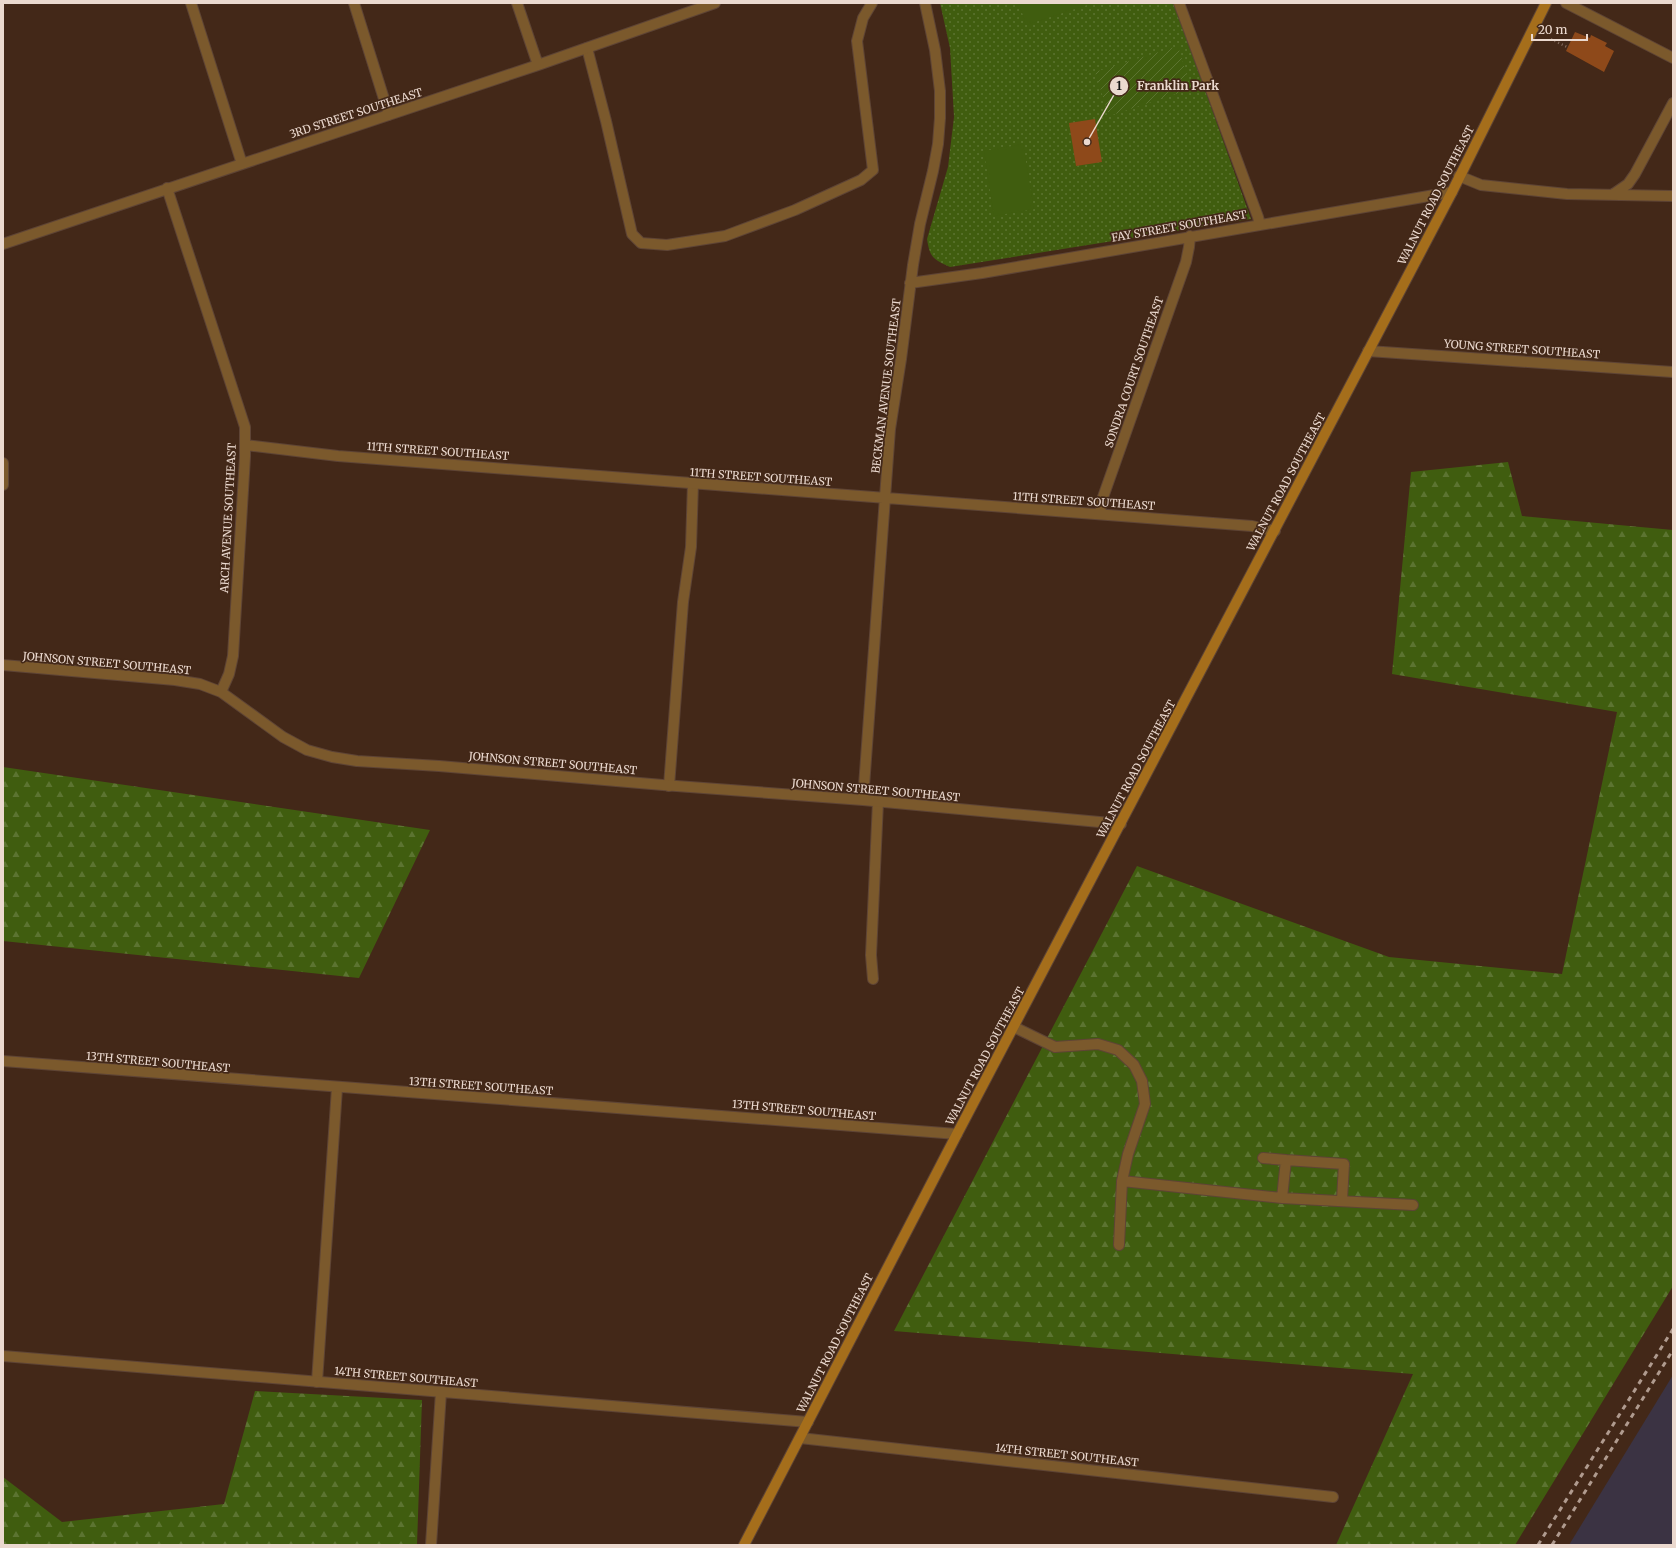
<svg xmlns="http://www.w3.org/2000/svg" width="1676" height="1548" viewBox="0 0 1676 1548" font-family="Merriweather,serif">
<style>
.industrial{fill:#3b3343}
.forest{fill:url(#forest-firs)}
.park{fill:url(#park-dots)}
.garden{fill:url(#garden-furrows)}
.pitch{fill:#405d0f}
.building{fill:#8e491a}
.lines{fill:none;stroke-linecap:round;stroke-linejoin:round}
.lane-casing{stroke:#5e4435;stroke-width:12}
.street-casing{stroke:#5e4435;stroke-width:12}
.secondary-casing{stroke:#5e4435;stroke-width:12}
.path{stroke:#866e61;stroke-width:2.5;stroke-dasharray:1 3;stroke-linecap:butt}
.lane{stroke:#7b592c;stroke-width:10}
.street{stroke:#7b592c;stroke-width:10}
.secondary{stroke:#a56e1b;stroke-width:10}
.rail{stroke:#b09b8f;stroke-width:3;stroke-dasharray:5 5;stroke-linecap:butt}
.labels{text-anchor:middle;stroke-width:3.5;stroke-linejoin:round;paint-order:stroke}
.street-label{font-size:11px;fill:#ebd9cf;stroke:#432818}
.leader{fill:none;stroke:#ebd9cf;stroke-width:1.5}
.callout-dot{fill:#ebd9cf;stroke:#432818;stroke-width:1.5}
.mark-label{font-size:12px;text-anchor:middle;font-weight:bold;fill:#111}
.callout-label{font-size:12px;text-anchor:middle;font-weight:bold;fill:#ebd9cf;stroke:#432818;stroke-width:3.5;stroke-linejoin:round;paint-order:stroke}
</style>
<defs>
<pattern id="forest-firs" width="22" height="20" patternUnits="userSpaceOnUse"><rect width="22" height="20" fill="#405d0f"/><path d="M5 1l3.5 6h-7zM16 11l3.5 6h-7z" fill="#5c7431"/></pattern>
<pattern id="park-dots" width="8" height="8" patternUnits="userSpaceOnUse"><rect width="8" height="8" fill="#405d0f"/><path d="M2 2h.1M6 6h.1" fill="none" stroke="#5c7431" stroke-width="1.8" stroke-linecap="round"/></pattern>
<pattern id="garden-furrows" width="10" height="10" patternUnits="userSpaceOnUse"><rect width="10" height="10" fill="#405d0f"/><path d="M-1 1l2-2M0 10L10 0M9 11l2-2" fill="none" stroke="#5c7431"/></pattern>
</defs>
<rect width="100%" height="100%" fill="#432818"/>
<path class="industrial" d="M1673,1375V1545H1569Z"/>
<path class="forest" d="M1508,462L1522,516L1673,530V1286L1515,1545H1336L1413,1374L894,1331L1137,866L1389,957L1562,974L1617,712L1392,674L1411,472Z
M3,767L430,830L359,978L3,941Z
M255,1391L422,1400L417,1545H3V1477L62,1522L224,1504Z"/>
<path class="park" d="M940,3H1174L1251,219L950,267C933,259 930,258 927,239L948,167L954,117L950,48Z"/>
<path class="garden" d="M1178,46L1191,89L1109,116L1095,72Z"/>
<path class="pitch" d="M1019,3H1093L1026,25Z
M1023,144L1034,209L994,216L984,151Z"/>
<path class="building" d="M1575,32L1590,38L1591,35L1607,43L1605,46L1614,51L1604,72L1566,51Z
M1095,119L1102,162L1076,166L1069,123Z"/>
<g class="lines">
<defs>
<path id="lane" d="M587,48L606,121L632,234L641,243L667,245L725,236L795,210L861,180L873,170L857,41L863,18L872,3
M1459,176L1481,185L1567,194L1673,196
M1612,195L1628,184L1635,174L1673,103
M669,786L683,602L691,547L693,483
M873,979L871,955L878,802
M1014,1027L1055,1047L1098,1044L1118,1050L1134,1065L1142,1081L1145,1104L1128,1154L1122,1181L1119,1245
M1263,1158L1286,1160
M1122,1181L1282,1198L1413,1205
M1282,1198L1286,1160L1344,1164L1342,1200
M317,1382L337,1088"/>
<path id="street" d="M191,3L242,164
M354,3L389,115
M517,3L538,65
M1179,3L1258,217L1260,225
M1566,3L1673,58
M167,188L245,427V457L233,656L229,674L221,692
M3,244L538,65L715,3
M910,283L982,273L1452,192
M1368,351L1673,372
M245,445L338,456L1252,526L1275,531
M3,463V485
M1100,514L1102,500L1186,262L1189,247L1190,236
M3,665L175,680L200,684L221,692L283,737L307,750L332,757L357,761L439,766L663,785L863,800L1121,824
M863,800L890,429L901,359L913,265L920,224L933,171L938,144L940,118V91L935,50L925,3
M3,1061C321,1087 639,1108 957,1134
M3,1356L808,1422
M800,1438L1333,1497
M431,1545L441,1392"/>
<path id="secondary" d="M744,1545L957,1134L1452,192L1546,3"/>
</defs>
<use href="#lane" class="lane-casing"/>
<use href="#street" class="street-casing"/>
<use href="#secondary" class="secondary-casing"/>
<path class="path" d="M1551,39L1567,47"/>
<use href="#lane" class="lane"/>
<use href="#street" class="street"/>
<use href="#secondary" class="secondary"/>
<path class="rail" d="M1538,1545L1673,1329
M1552,1545L1673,1350"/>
</g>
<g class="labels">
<g class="street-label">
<text transform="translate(356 113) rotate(-18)" y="4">3RD STREET SOUTHEAST</text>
<text transform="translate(1436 195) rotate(-63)" y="4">WALNUT ROAD SOUTHEAST</text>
<text transform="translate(1179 226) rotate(-10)" y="4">FAY STREET SOUTHEAST</text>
<text transform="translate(1522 349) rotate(4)" y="4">YOUNG STREET SOUTHEAST</text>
<text transform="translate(1134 372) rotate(-71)" y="4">SONDRA COURT SOUTHEAST</text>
<text transform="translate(886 386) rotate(-83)" y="4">BECKMAN AVENUE SOUTHEAST</text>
<text transform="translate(438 451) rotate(4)" y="4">11TH STREET SOUTHEAST</text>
<text transform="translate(761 477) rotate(4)" y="4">11TH STREET SOUTHEAST</text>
<text transform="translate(1286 482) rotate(-62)" y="4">WALNUT ROAD SOUTHEAST</text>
<text transform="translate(1084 501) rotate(4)" y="4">11TH STREET SOUTHEAST</text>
<text transform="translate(228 518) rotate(-87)" y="4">ARCH AVENUE SOUTHEAST</text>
<text transform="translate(107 663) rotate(5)" y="4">JOHNSON STREET SOUTHEAST</text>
<text transform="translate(553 763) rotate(5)" y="4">JOHNSON STREET SOUTHEAST</text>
<text transform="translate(1136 769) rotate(-62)" y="4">WALNUT ROAD SOUTHEAST</text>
<text transform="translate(876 790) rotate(5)" y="4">JOHNSON STREET SOUTHEAST</text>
<text transform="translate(985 1056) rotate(-62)" y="4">WALNUT ROAD SOUTHEAST</text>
<text transform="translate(158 1062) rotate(5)" y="4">13TH STREET SOUTHEAST</text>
<text transform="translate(481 1086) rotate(4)" y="4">13TH STREET SOUTHEAST</text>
<text transform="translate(804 1110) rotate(5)" y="4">13TH STREET SOUTHEAST</text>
<text transform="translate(835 1343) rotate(-63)" y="4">WALNUT ROAD SOUTHEAST</text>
<text transform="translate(406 1377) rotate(5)" y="4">14TH STREET SOUTHEAST</text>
<text transform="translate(1067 1455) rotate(6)" y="4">14TH STREET SOUTHEAST</text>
</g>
</g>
<path class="leader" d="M1087 142L1119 86"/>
<g class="callout-dot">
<circle cx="1087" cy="142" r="4"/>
<circle cx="1119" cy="86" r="10"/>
</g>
<g class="mark-label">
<text x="1119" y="90">1</text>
</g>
<g class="callout-label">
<text x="1178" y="90">Franklin Park</text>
</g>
<rect width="1676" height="1548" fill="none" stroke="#ebd9cf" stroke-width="8"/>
<path d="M1532 34v6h55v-6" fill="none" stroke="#ebd9cf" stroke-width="2"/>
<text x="1538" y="34" font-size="12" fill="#ebd9cf" stroke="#432818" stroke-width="3" paint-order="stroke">20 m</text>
</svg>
